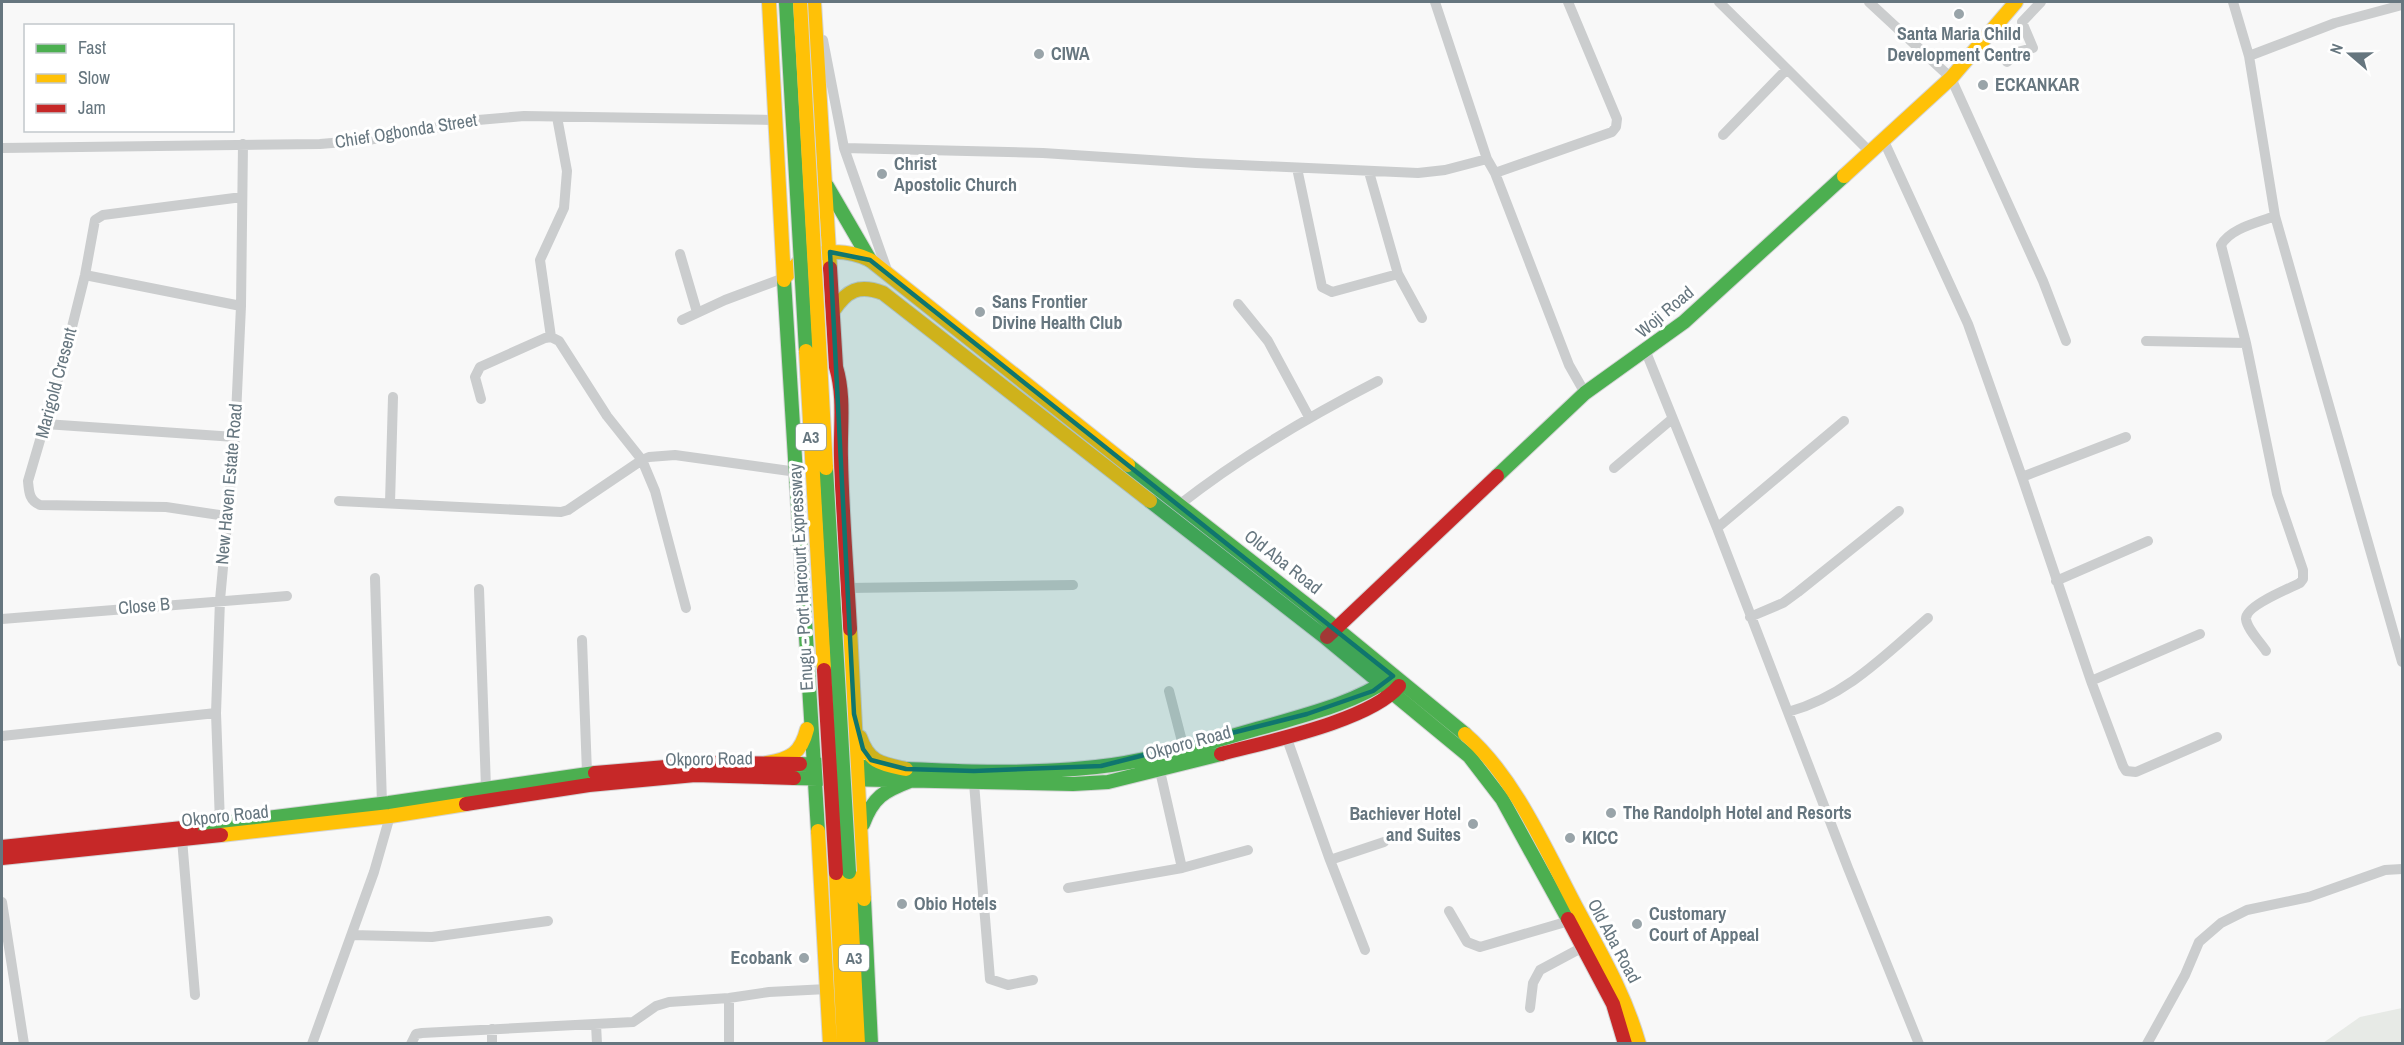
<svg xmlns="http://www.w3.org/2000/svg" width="2404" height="1045" viewBox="0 0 2404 1045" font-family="'Archivo Narrow',sans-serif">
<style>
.green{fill:#e7eae6}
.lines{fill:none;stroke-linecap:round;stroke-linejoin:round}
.fast-casing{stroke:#d4d5d6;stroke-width:16}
.slow-casing{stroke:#d4d5d6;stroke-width:16}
.jam-casing{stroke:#d4d5d6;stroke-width:16}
.street{stroke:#cbcdce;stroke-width:10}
.fast{stroke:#4caf50;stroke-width:14}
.slow{stroke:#ffc107;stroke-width:14}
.jam{stroke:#c62828;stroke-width:14}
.fast-bridge-casing{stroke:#d4d5d5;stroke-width:16;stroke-linecap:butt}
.slow-bridge-casing{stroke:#d4d5d5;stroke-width:16;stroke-linecap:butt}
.jam-bridge-casing{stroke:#d4d5d5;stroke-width:16;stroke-linecap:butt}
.fast-bridge{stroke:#4caf50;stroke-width:14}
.slow-bridge{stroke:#ffc107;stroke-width:14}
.jam-bridge{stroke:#c62828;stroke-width:14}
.marked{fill:#0f766e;fill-opacity:0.2;stroke:#0f766e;stroke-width:4.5;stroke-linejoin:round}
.poi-dot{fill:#99a4a9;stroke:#fff;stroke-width:2}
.labels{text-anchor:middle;stroke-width:6;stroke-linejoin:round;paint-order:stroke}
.shield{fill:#fff;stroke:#949fa5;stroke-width:1.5}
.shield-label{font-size:16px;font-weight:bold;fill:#66767f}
.poi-label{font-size:18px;font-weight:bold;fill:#66767f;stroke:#fff;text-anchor:start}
.street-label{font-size:18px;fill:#66767f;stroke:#fff}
</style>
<rect width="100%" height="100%" fill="#f8f8f8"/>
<path class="green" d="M2402,1008V1043H2323L2360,1017Z"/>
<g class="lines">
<defs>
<path id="fast" d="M827,186L870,260
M784,280L818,831
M1128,465L1321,616L1465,734
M1497,476L1585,393L1684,322L1844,176
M1150,501L1326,638L1469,756L1502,799L1568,919
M800,764C898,767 997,778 1096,767C1153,761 1209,742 1264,727C1308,714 1352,704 1391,678
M794,778L1073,784L1108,782L1221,754
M863,824C873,797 884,791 910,781
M192,827L389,803L595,773
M864,899L871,1044"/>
<path id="slow" d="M769,2L784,280
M814,2L830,268
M1844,176L1951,78L2016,2
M784,278C790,273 794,265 801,261C822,248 849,250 870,260L1128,465
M833,311C847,290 859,284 883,293L1150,501
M850,629L864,899
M1465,734C1514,776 1546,850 1576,907C1600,952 1625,994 1639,1044
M860,737C869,763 882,764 906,769
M767,763C791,759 801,753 807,729
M818,831L830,1044
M221,835L390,816L466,804
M849,872L858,1044
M836,873L844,1044"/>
<path id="jam" d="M830,268L836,367C845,397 840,428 841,458C842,515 847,572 850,629
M1327,637L1497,476
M1221,754C1265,742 1370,721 1399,686
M595,773L713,763L800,764
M466,804L589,785L695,775L794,778
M2,847L192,827
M2,858L221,835
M1568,919L1613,1004L1625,1044"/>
</defs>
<use href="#fast" class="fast-casing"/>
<use href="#slow" class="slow-casing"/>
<use href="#jam" class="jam-casing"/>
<path class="street" d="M1435,2L1487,159L1495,173L1569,365L1585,393
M1719,2L1787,69
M1869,2L1951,78L2043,281L2066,341
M2233,2L2249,56L2275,216L2402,662
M823,40L844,148L888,273
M2249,56L2335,23L2402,5
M2007,62L2017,52L2033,48L2022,22L2041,2
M1723,135L1787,69L1869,151
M1883,139L1968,324L2022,477L2091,681L2123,766L2126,771L2136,772L2217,737
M2,148L320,144L368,140L478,120L524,116L774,120
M844,148L1043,153L1196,163L1418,173L1445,170L1487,159
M1297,168L1322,287L1332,292L1398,274
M1369,172L1398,274L1422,318
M1495,173L1612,132L1616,127L1617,119L1568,2
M680,254L697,312
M85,275L241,306
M1238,304L1268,341L1309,417
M682,320L725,300L784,278
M551,337L540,260L564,208L567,171L557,117
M2146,341L2246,343
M1646,352L1717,528L1848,868L1919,1044
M481,399L475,377L480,367L545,338L551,337L559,341L607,416L642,460L655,491L686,608
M45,424L235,437
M1614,468L1672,419
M2022,477L2126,437
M339,501L561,512L568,510L642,460L649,457L675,455L797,472
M390,503L393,397
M1179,505C1241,456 1308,417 1378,381
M226,516L166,507L40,505C29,500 29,492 28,481L65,355L85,275L95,220L103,215L242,197
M1717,528L1844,421
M375,578L382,804
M2056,581L2148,541
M847,588L1073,585
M479,589L486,788
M1750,617L1783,603L1798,592L1899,511
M2,619L287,596
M582,640L587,773
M2266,651C2261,643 2247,629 2246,619C2245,606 2288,589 2300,583L2303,579V570L2277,494L2246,343L2221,245C2231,228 2257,223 2275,216
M2091,681L2200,634
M1169,691L1184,749
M1788,712C1846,696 1884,656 1928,618
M2,736L216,713
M1286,736L1330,860L1365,950
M1160,771L1182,868
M974,783L990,979L1008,985L1033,980
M220,823L216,713L220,600L235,437L241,306L243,144
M182,839L195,995
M1330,860L1384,842
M1068,888L1182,868L1248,850
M2,902L24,1044
M1449,911L1467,942L1480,947L1569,921
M352,935L432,937L548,921
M1530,1008L1533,983L1540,970L1583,947
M596,1024L597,1044
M492,1029V1044
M312,1044L374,872L390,816
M411,1044L416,1034L422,1033L633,1022L656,1006L669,1002L729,998L769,992L827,989
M729,1044V998
M2147,1044L2185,975L2199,942L2221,923L2247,910L2309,897L2385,870L2402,869"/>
<use href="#fast" class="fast"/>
<use href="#slow" class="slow"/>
<use href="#jam" class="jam"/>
<defs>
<path id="fast-bridge" d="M786,2L806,351
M826,468L849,872"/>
<path id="slow-bridge" d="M800,2L826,468
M806,351L824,670"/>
<path id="jam-bridge" d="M824,670L836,873"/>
</defs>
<use href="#fast-bridge" class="fast-bridge-casing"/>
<use href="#slow-bridge" class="slow-bridge-casing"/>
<use href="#jam-bridge" class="jam-bridge-casing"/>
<use href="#fast-bridge" class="fast-bridge"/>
<use href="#slow-bridge" class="slow-bridge"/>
<use href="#jam-bridge" class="jam-bridge"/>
</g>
<path class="marked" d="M830,252L870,260L1393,676L1373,691L1307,714L1101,766L974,771L906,769L871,760L863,749L854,714Z"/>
<g class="poi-dot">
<circle cx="1959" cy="14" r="6"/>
<circle cx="1039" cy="54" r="6"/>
<circle cx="1983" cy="85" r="6"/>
<circle cx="882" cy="174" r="6"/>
<circle cx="980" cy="312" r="6"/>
<circle cx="1611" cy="813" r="6"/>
<circle cx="1473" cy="824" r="6"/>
<circle cx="1570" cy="838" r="6"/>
<circle cx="902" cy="904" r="6"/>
<circle cx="1637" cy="924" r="6"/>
<circle cx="804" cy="958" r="6"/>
</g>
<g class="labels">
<g class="shield">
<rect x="796" y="424" width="30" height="26" rx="4.5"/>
<rect x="839" y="945" width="30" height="26" rx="4.5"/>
</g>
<g class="shield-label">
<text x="811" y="443">A3</text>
<text x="854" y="964">A3</text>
</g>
<g class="poi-label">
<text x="1959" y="40" text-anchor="middle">Santa Maria Child<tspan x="1959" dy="21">Development Centre</tspan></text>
<text x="1051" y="60">CIWA</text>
<text x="1995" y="91">ECKANKAR</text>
<text x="894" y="170">Christ<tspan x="894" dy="21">Apostolic Church</tspan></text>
<text x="992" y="308">Sans Frontier<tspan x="992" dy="21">Divine Health Club</tspan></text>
<text x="1623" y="819">The Randolph Hotel and Resorts</text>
<text x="1461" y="820" text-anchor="end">Bachiever Hotel<tspan x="1461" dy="21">and Suites</tspan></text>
<text x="1582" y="844">KICC</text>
<text x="914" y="910">Obio Hotels</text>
<text x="1649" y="920">Customary<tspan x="1649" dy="21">Court of Appeal</tspan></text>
<text x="792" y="964" text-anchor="end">Ecobank</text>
</g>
<g class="street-label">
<text transform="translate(406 131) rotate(-9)" y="6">Chief Ogbonda Street</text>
<text transform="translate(1665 312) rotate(-40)" y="6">Woji Road</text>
<text transform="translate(56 383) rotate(-75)" y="6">Marigold Cresent</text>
<text transform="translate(229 484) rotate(-85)" y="6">New Haven Estate Road</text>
<text transform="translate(1283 562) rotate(38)" y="6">Old Aba Road</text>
<text transform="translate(801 577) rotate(-93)" y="6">Enugu - Port Harcourt Expressway</text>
<text transform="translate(144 606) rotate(-5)" y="6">Close B</text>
<text transform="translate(1188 743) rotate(-15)" y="6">Okporo Road</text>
<text transform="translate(709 759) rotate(-1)" y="6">Okporo Road</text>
<text transform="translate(225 816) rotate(-6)" y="6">Okporo Road</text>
<text transform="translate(1614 941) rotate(62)" y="6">Old Aba Road</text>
</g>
</g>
<rect width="2404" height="1045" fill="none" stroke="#66767f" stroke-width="6"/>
<rect x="24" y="24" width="210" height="108" fill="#ffffff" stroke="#c2c8cc" stroke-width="1.5"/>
<rect x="36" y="44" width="30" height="9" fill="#4caf50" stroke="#c2c8cc" stroke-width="1.5"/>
<text x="78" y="54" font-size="18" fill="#66767f">Fast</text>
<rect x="36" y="74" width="30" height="9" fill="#ffc107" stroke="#c2c8cc" stroke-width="1.5"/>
<text x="78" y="84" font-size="18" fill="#66767f">Slow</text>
<rect x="36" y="104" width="30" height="9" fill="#c62828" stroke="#c2c8cc" stroke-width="1.5"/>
<text x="78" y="114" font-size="18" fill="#66767f">Jam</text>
<g transform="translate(2350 54) rotate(290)" stroke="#ffffff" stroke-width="4.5" paint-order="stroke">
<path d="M0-4.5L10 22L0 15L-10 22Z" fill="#66767f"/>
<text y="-9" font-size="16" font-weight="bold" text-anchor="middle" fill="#66767f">N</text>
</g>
</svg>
